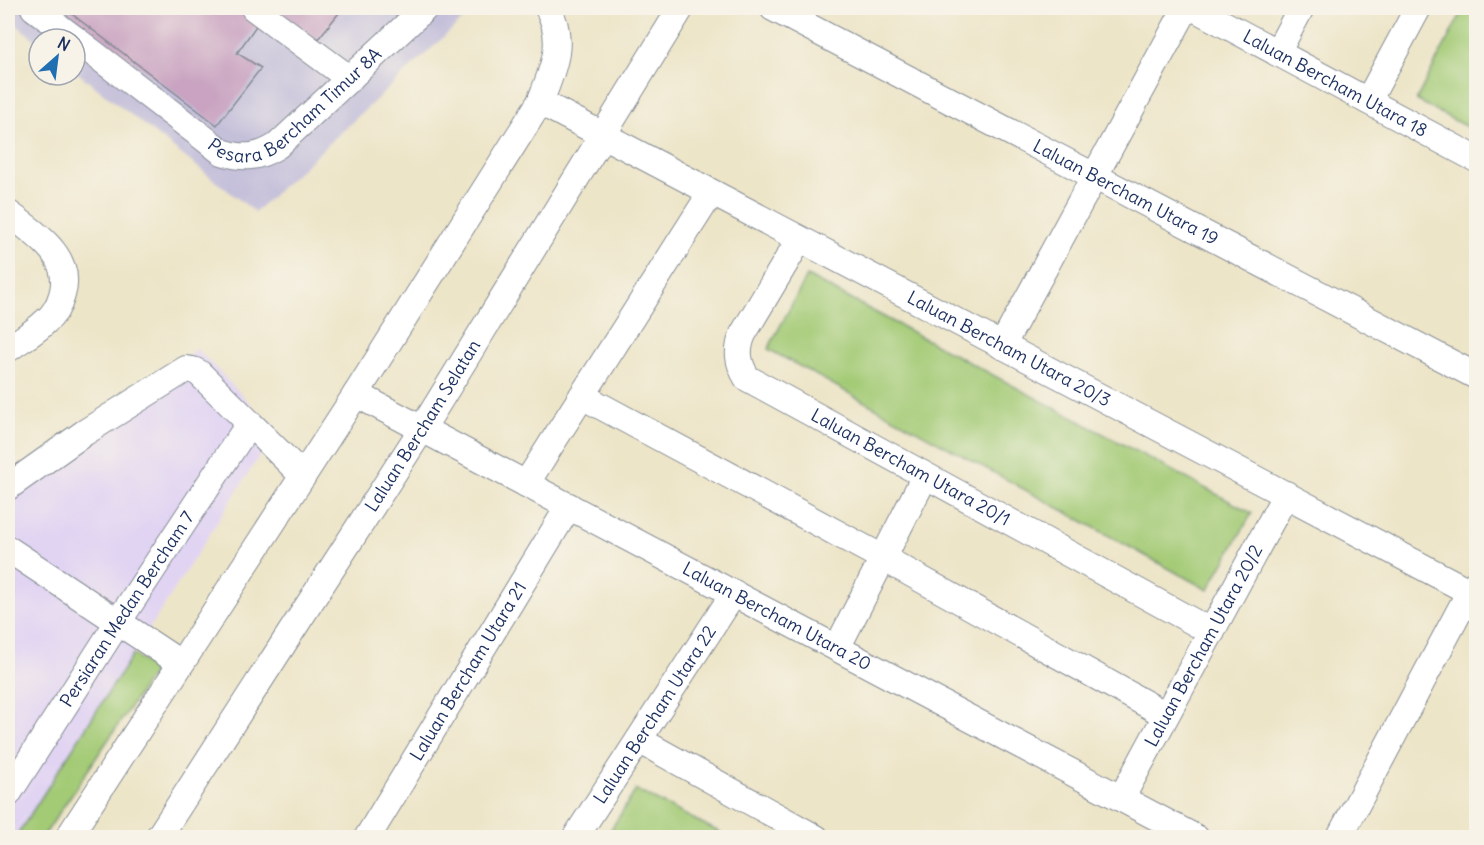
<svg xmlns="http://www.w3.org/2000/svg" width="1484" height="845" viewBox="0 0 1484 845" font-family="Delius,sans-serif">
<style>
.built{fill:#e1d4f3}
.industrial{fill:#c5c0da}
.green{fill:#a3ca74;stroke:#5f7c69;stroke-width:1.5}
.building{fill:#c9a3c1}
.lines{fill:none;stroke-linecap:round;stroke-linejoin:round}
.minor-casing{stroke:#848a93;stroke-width:28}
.minor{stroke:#fff;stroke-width:26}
.labels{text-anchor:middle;stroke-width:4.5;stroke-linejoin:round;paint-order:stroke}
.street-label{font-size:18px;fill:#1b2f5e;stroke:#f7f3e8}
</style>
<rect width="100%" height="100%" fill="#f7f3e8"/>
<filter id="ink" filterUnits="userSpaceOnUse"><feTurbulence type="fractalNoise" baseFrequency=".0167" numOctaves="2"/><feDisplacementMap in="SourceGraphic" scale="12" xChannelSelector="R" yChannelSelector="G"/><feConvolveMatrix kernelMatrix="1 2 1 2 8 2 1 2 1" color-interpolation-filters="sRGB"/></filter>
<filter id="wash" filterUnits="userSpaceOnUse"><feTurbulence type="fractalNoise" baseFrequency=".008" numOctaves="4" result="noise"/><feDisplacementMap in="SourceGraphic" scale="24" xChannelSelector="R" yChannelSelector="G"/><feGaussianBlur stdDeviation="1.35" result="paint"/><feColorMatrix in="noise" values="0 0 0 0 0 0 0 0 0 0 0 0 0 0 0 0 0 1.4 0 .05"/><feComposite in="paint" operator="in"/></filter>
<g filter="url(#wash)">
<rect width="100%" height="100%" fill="#ede5c8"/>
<path class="built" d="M197,349L276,430L16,838L8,837V479Z"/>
<path class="industrial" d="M8,8H475L255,212L75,71V39H39V43L8,18Z"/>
<path class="green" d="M1464,8H1476V132L1416,100Z
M807,276L1252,513L1208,590L768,349Z
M133,654L155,670L43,837H16Z
M636,790L729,837H606Z"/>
<g id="blocks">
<path class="building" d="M64,8H238L258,23L237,53L261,68L217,125Z
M274,8H343L318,39Z"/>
</g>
</g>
<g filter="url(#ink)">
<use href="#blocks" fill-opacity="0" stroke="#848a93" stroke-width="1.5"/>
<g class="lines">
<defs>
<g id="minor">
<path d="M34,8L75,39"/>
<path d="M254,8L350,79"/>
<path id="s1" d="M773,8L1476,376"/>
<path id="s2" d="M1194,8L1476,159"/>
<path id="s3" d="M75,39L222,152C243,159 258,158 277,146L425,8"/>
<path d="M1277,53L1301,8"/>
<path d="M1368,101L1418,8"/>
<path id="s4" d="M540,102L1476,595"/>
<path d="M8,213C34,233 74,256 62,295C59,306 54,315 45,322C34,333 20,340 8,349"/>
<path id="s5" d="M799,240L743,334C736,351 738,363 747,378L1212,632"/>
<path d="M1002,346L1186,8"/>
<path id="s6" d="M356,394L1196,838"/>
<path d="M582,396L883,558L1166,715"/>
<path d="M526,484L711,193"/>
<path d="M8,487L84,433L186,369L193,370L199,373L303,476"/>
<path d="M8,549L180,663"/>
<path d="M837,648L925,476"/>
<path d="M639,740L816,838"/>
<path id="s7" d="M8,794L118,622L249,424"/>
<path id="s8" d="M1122,797L1286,494"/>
<path d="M68,838L356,394L540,102C553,69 566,42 548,8"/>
<path id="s9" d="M158,838L422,429L681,8"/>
<path id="s10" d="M367,838L569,506"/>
<path id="s11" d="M575,838L734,593"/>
<path d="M1339,838L1470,591L1476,583"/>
</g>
</defs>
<use href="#minor" class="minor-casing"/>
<use href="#minor" class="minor"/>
</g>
</g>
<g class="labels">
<g class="street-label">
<text dy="6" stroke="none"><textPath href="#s2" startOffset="160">Laluan Bercham Utara 18</textPath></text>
<text dy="6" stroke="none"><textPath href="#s3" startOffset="276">Pesara Bercham Timur 8A</textPath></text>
<text dy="6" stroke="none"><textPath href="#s1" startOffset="398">Laluan Bercham Utara 19</textPath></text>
<text dy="6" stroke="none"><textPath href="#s4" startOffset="530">Laluan Bercham Utara 20/3</textPath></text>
<text dy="6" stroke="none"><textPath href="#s9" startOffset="490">Laluan Bercham Selatan</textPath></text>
<text dy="6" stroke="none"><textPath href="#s5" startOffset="342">Laluan Bercham Utara 20/1</textPath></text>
<text dy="6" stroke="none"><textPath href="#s7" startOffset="220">Persiaran Medan Bercham 7</textPath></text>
<text dy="6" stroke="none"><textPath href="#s6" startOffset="476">Laluan Bercham Utara 20</textPath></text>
<text dy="6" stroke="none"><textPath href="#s8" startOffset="172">Laluan Bercham Utara 20/2</textPath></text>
<text dy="6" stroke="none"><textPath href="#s10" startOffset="195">Laluan Bercham Utara 21</textPath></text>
<text dy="6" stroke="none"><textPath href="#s11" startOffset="147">Laluan Bercham Utara 22</textPath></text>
</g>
</g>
<rect width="1484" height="845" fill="none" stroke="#f7f3e8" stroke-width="30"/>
<g transform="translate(57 57) rotate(28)"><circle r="28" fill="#f7f3e8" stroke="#9fa5b1" stroke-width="1.5"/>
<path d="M0-4.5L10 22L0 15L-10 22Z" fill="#1f6fb2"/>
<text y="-9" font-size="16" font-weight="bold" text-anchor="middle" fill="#1b2f5e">N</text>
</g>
</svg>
